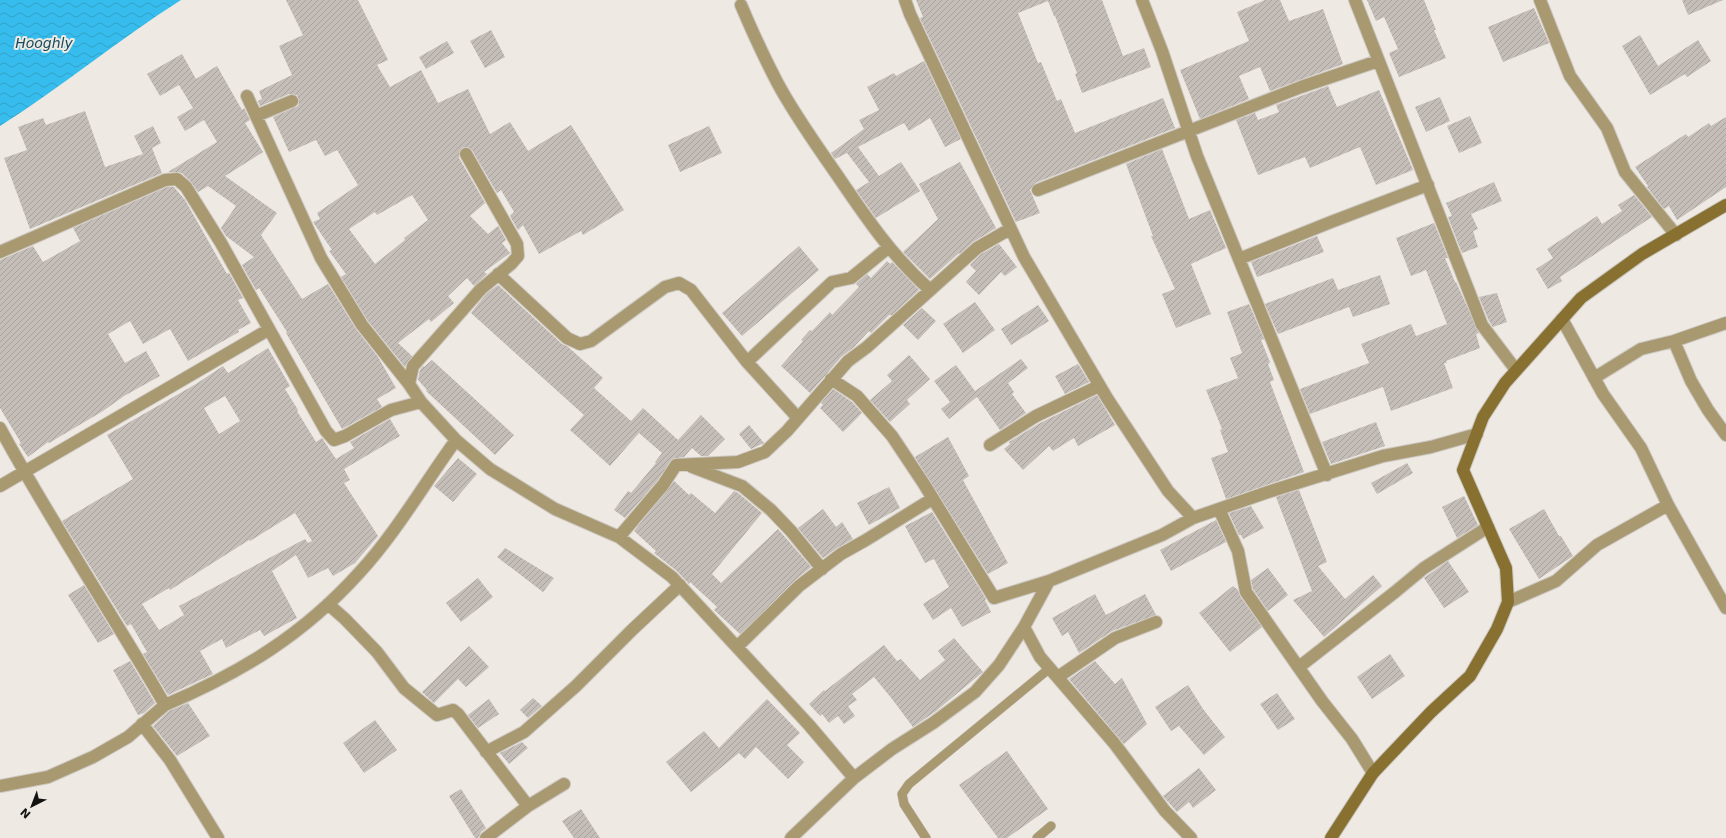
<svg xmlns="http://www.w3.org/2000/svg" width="1726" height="838" viewBox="0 0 1726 838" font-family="'DejaVu Sans',sans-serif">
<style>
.water{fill:url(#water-waves)}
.building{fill:url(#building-hatch);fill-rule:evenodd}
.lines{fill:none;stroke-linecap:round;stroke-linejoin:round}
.lane-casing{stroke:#cbc7c1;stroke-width:10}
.street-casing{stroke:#cbc7c1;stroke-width:14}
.secondary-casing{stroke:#cbc7c1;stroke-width:14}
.lane{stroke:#a89971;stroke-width:9}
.street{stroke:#a89971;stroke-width:12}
.secondary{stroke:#887130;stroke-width:12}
.labels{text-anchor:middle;stroke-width:4;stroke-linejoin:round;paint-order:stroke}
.water-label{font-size:14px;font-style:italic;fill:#13495d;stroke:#eee9e2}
</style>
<defs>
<pattern id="water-waves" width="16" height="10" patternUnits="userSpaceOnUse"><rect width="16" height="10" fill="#37bded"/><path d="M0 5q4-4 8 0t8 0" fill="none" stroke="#30a2ca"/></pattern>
<pattern id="building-hatch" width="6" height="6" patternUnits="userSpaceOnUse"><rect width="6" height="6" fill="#c4bdb8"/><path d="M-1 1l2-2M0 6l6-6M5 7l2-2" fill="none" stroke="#a8a29d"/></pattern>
</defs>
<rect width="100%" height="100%" fill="#eee9e2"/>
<path class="water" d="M0,0H181C119,39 62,87 0,126Z"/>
<path class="building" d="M286,0H358L388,60L377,65L390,87L421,70L438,103L468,89L490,134L510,122L528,151L571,125L624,210L583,235L581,231L539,254L523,225L518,230L510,216L514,212L501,190L497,193L472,150L466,147L462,148L459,154V158L485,203L470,216L488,234L498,226L506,240L502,243L510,253L484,272L487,274L474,286L467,278L448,296L454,303L431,322L429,319L398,343L412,356L405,367L368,321L341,277L346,274L329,251L332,250L313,222L320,219L317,213L358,185L337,150L325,156L316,140L289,152L273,117L298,106L299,102L297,95L289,94L260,106L258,101L262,99L259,91L292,75L279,46L303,35ZM412,195L428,220L404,238L405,240L375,264L349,229L375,212L377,215Z
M916,0H1102L1123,56L1144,48L1151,67L1082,93L1075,74L1077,73L1055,16H1054L1048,1L1018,13L1038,63L1041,62L1057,101L1061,99L1075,133L1163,98L1175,128L1035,183L1030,190L1040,213L1016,222L920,18L923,17Z
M1265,0H1280L1289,21L1323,9L1343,64L1270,91L1260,67L1239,76L1249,99L1200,119L1180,70L1249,41L1237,12Z
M1367,0H1424L1436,30H1434L1446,58L1399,77L1389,53L1398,49L1384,17L1376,21Z
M1682,0H1723L1688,15Z
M1534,8L1549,43L1503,62L1488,27Z
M491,30L505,57L485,68L470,41Z
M1640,35L1658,66L1698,40L1711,61L1687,77L1685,74L1650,95L1622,46Z
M447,41L454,53L426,69L419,57Z
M182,54L196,79L217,66L242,110L244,108L250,120L245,123L263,152L225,176L277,213L261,235L302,299L328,284L356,329L378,357L396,388L377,399L382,407L342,429L286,333L287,332L259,288L256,290L242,265L254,257L226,236L221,228L236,206L208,186L198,192L191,182L182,173L177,172H168L217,142L204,120L185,131L177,117L193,108L179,85L160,96L147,74Z
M924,61L961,139L945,147L930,118L909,131L904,123L858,147L879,176L901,162L920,191L876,218L856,190L869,182L847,153L835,159L831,153L864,129L859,120L879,110L867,87L894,73L896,76Z
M1328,86L1337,107L1379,90L1413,170L1376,185L1360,147L1310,168L1305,157L1258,175L1236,120L1255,113L1258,120L1279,112L1276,105Z
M1440,97L1450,121L1426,132L1415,107Z
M85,111L105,167L143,154L134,136L153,126L161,143L152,148L162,173L30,229L4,158L27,150L18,127L43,118L46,125Z
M1470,116L1482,143L1459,153L1447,126Z
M1726,117V187L1677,220L1669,206L1664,209L1647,187L1648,186L1635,167L1686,134L1688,137L1709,123L1711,126Z
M709,126L722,153L680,172L668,145Z
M1162,149L1189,219L1210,210L1226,248L1191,264L1211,314L1176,328L1162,294L1175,289L1151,236H1153L1126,164Z
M960,162L996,228L973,242L960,254L959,253L930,279L903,252L938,219L919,184Z
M1494,182L1502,201L1471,214L1478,229L1473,231L1478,247L1462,253L1448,217L1452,216L1446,203Z
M167,187H174L185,200L227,274L229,273L243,298L238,300L251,323L238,330L239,332L188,361L170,329L143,344L130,321L108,334L125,363L146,351L160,376L124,396L103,411L49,443L48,442L28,457L19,444L21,443L0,408V260L33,246L43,262L80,241L73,228Z
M1634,195L1652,217L1560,277L1562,281L1548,289L1536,269L1553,258L1547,249L1597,216L1602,224L1622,211L1618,205Z
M1434,223L1448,258H1445L1455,282H1456L1479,333L1476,334L1480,348L1446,361L1447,363H1444L1453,388L1391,411L1383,387L1310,414L1300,389L1369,363L1361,344L1411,324L1416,336L1447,324L1426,270L1411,276L1396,238Z
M1317,236L1324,252L1257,277L1251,262Z
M999,244L1017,267L1005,276L1001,272L979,295L966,282L976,271L970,265L981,254Z
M799,246L819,270L742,336L722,313Z
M887,261L890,264L892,262L919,290L892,315H889L871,333L869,331L854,347L842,356L810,393L781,366L803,341L801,340L810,330L812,331L830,312L832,315L859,287L856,284L859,281L867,274L871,278Z
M1380,275L1390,304L1353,317L1349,307L1278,334L1265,304L1333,278L1338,290Z
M498,285L562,344L567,346L603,378L594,388L631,421L643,408L678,440L701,415L725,439L708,456H701L692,448L684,457L672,459L657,481L625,518L614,510L628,491L631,493L656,463L655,462L662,453L639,433L610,466L570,430L584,415L471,313L486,294Z
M1497,293L1507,322L1493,327L1489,321L1479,297Z
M975,302L995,330L963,353L943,324Z
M1249,304L1264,339L1261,340L1270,362L1268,364L1274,380L1270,382L1304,472L1226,499L1211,458L1228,452L1220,430L1222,429L1206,390L1238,378L1230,358L1242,353L1227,312Z
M1038,305L1049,321L1011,345L1001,329Z
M922,308L936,321L918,340L903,325Z
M268,348L290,386L285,389L298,410L297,411L316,442L322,438L336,459L354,448L350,442L390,419L400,436L344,469L350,480L344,483L378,536L355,563L333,576L328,568L308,578L296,555L272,571L297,618L264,636L260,630L226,648L222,639L200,651L213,674L168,695L143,654L147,652L131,624L127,626L62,521L133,479L107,435L196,384L223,366L228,373ZM225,396L240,421L219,434L204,408ZM295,513L312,541L308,543L305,539L179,606L184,615L159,630L142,604L169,588L170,590L249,540L250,541Z
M909,355L930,379L907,400L910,404L890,422L870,400L892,381L887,375Z
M1021,359L1028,368L1008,383L1014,392L1012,394L1026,413L1000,430L977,397L949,419L941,409L950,402L934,381L956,365L975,391Z
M432,360L514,435L495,455L426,391L427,390L418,380L420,370L423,366L424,367Z
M1078,364L1089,382L1065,394L1055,376Z
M833,389L852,402L862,413L843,432L820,408L823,405L821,403Z
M1097,395L1115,425L1078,446L1074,438L1053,451L1049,446L1023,470L1004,449L1010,444L1009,442L1040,423Z
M1376,422L1385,446L1331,464L1322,442Z
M749,425L764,443L751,449L739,434Z
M948,437L969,476L963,480L1008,563L988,574L915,457Z
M458,458L477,474L453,502L434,486Z
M1407,463L1413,473L1377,494L1371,483Z
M674,481L689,495L691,493L715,513L734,491L738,493L762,513L712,574L721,583L778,529L811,567L794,581L740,634L714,610L717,607L690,582L689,584L677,571L654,553L656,551L634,531Z
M889,487L900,508L869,525L857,503Z
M1299,490L1327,562L1318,566L1345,599L1373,575L1382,586L1324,637L1293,600L1312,591L1276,497Z
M1464,496L1478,525L1457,538L1442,507Z
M1251,506L1264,528L1243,539L1241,535H1239L1229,513Z
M823,509L836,527L842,522L853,539L837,548L823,558L798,528Z
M1544,509L1559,536H1561L1573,556L1539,579L1509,529Z
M932,512L986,599L985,600L991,612L962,627L951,608L933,620L923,604L949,587L934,559L925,563L905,526Z
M1216,520L1226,542L1171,571L1160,550Z
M505,548L554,578L543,592L497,557Z
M1448,561L1469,592L1444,608L1424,578Z
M1268,568L1288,595L1268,611L1253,589L1251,580Z
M478,578L493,597L461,622L446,603Z
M84,585L114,634L98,643L68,595Z
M1233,586L1238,590L1240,596L1262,627L1230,652L1199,613Z
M1095,594L1106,615L1145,594L1156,615L1112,631L1079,653L1068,632L1062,636L1052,618Z
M954,638L983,672L936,711L913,727L892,699L874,677L852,694L857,700L848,706L855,716L844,724L838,716L829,723L822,714L820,716L809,704L824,690L825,691L884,645L897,661L901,659L920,680L945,660L938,651Z
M469,646L489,667L466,687L458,679L434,703L422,692Z
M1390,654L1405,676L1372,699L1357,677Z
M130,661L155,703L144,713L138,715L113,670Z
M1095,661L1115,684L1122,678L1147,724L1124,744L1069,679Z
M1188,685L1203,709L1225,737L1204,755L1179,726L1171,731L1155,707Z
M1277,693L1295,719L1278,730L1260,704Z
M533,698L542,706L528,718L520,710Z
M489,699L499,714L478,728L468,715Z
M767,699L800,733L787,745L804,762L788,779L756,747L745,759L739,753L691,792L666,762L704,731L719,748Z
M188,703L210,736L177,756L153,726L169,711Z
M375,720L397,750L364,773L343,743Z
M522,742L528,748L509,764L500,753Z
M1007,751L1048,809L1007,838H998L959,785Z
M1199,768L1216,790L1193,808L1189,802L1177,812L1163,796Z
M461,789L486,828L481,832L478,838H475L449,796Z
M581,809L600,838H574L562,821Z"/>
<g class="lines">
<defs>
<path id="lane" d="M926,838L904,804L902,794L909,784L1050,668
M1037,838L1051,826"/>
<path id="street" d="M905,0L910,14L1024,257L1107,398L1168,491L1193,518
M1142,0L1162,51L1197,156L1327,475
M1355,0L1482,325L1516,370
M1540,0L1570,76L1607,128L1625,172L1676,235
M741,5C752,31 764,57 777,82C794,114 815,143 835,172C865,216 890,254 930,290
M247,96L321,258L362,325L409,384
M256,116L292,101
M466,154L517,244L518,256L511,264L481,289L413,366L409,384L421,402L456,440L490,469L555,509L619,537L672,577L809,725L854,778
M1038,190L1301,87L1378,61
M0,252L165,180L177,179L186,187L221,243L326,431L334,440L345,436L391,410L421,402
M1239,259L1331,222L1428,185
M498,274L567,338L580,344L591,341L665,287L679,283L691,290L747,362L798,418
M1726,323L1674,341L1691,381L1708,410L1726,435
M747,362L832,282L851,278L889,247
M1594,378L1641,349L1674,341
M831,379L857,396L892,436L924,484L994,598L1049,581L1162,535L1193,518L1268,492L1383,456L1431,447L1477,434
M0,428C51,522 111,612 165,705C242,672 303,635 359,573C396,533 424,484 456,440
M990,445L1036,416L1099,386
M692,467L742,486L771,510L791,531L822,569
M0,486L268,330
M1668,505L1726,608
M1219,509L1238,551L1246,592L1322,701L1352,739L1373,773
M619,537L663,485L676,465L738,462L765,452L787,431L848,361L867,347L977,248L1010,229
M1508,602L1556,581L1597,545L1668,505L1641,448L1603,394L1562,319
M328,604L345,619L377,652L404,688L437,715L453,710L458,714L528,806
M1024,627L1040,657L1114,743L1165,811L1191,838
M737,647L799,586L841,554L866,540L932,499
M1299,667L1395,592L1424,568L1488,527
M1058,677L1115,638L1156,622
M142,724L170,760L218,838
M486,752L524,732L576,686L632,630L680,585
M0,786L48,777L93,757L128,737L165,705
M486,838L528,806L564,784
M791,838L854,778L892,749L933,723L975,692L999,665L1024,627L1049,581"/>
<path id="secondary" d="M1331,838L1373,773L1431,712L1470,676L1497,629L1508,602L1506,568L1463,470L1483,417L1505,383L1581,298L1642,254L1726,205"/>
</defs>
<use href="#lane" class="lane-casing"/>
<use href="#street" class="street-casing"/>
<use href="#secondary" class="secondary-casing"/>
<use href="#lane" class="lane"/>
<use href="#street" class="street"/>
<use href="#secondary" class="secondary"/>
</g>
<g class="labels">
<g class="water-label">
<text x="44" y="48">Hooghly</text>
</g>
</g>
<g transform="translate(32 806) rotate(222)" stroke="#eee9e2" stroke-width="3" paint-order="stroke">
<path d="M0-3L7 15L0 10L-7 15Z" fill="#151311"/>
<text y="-6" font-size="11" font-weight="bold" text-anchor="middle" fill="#151311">N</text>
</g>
</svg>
